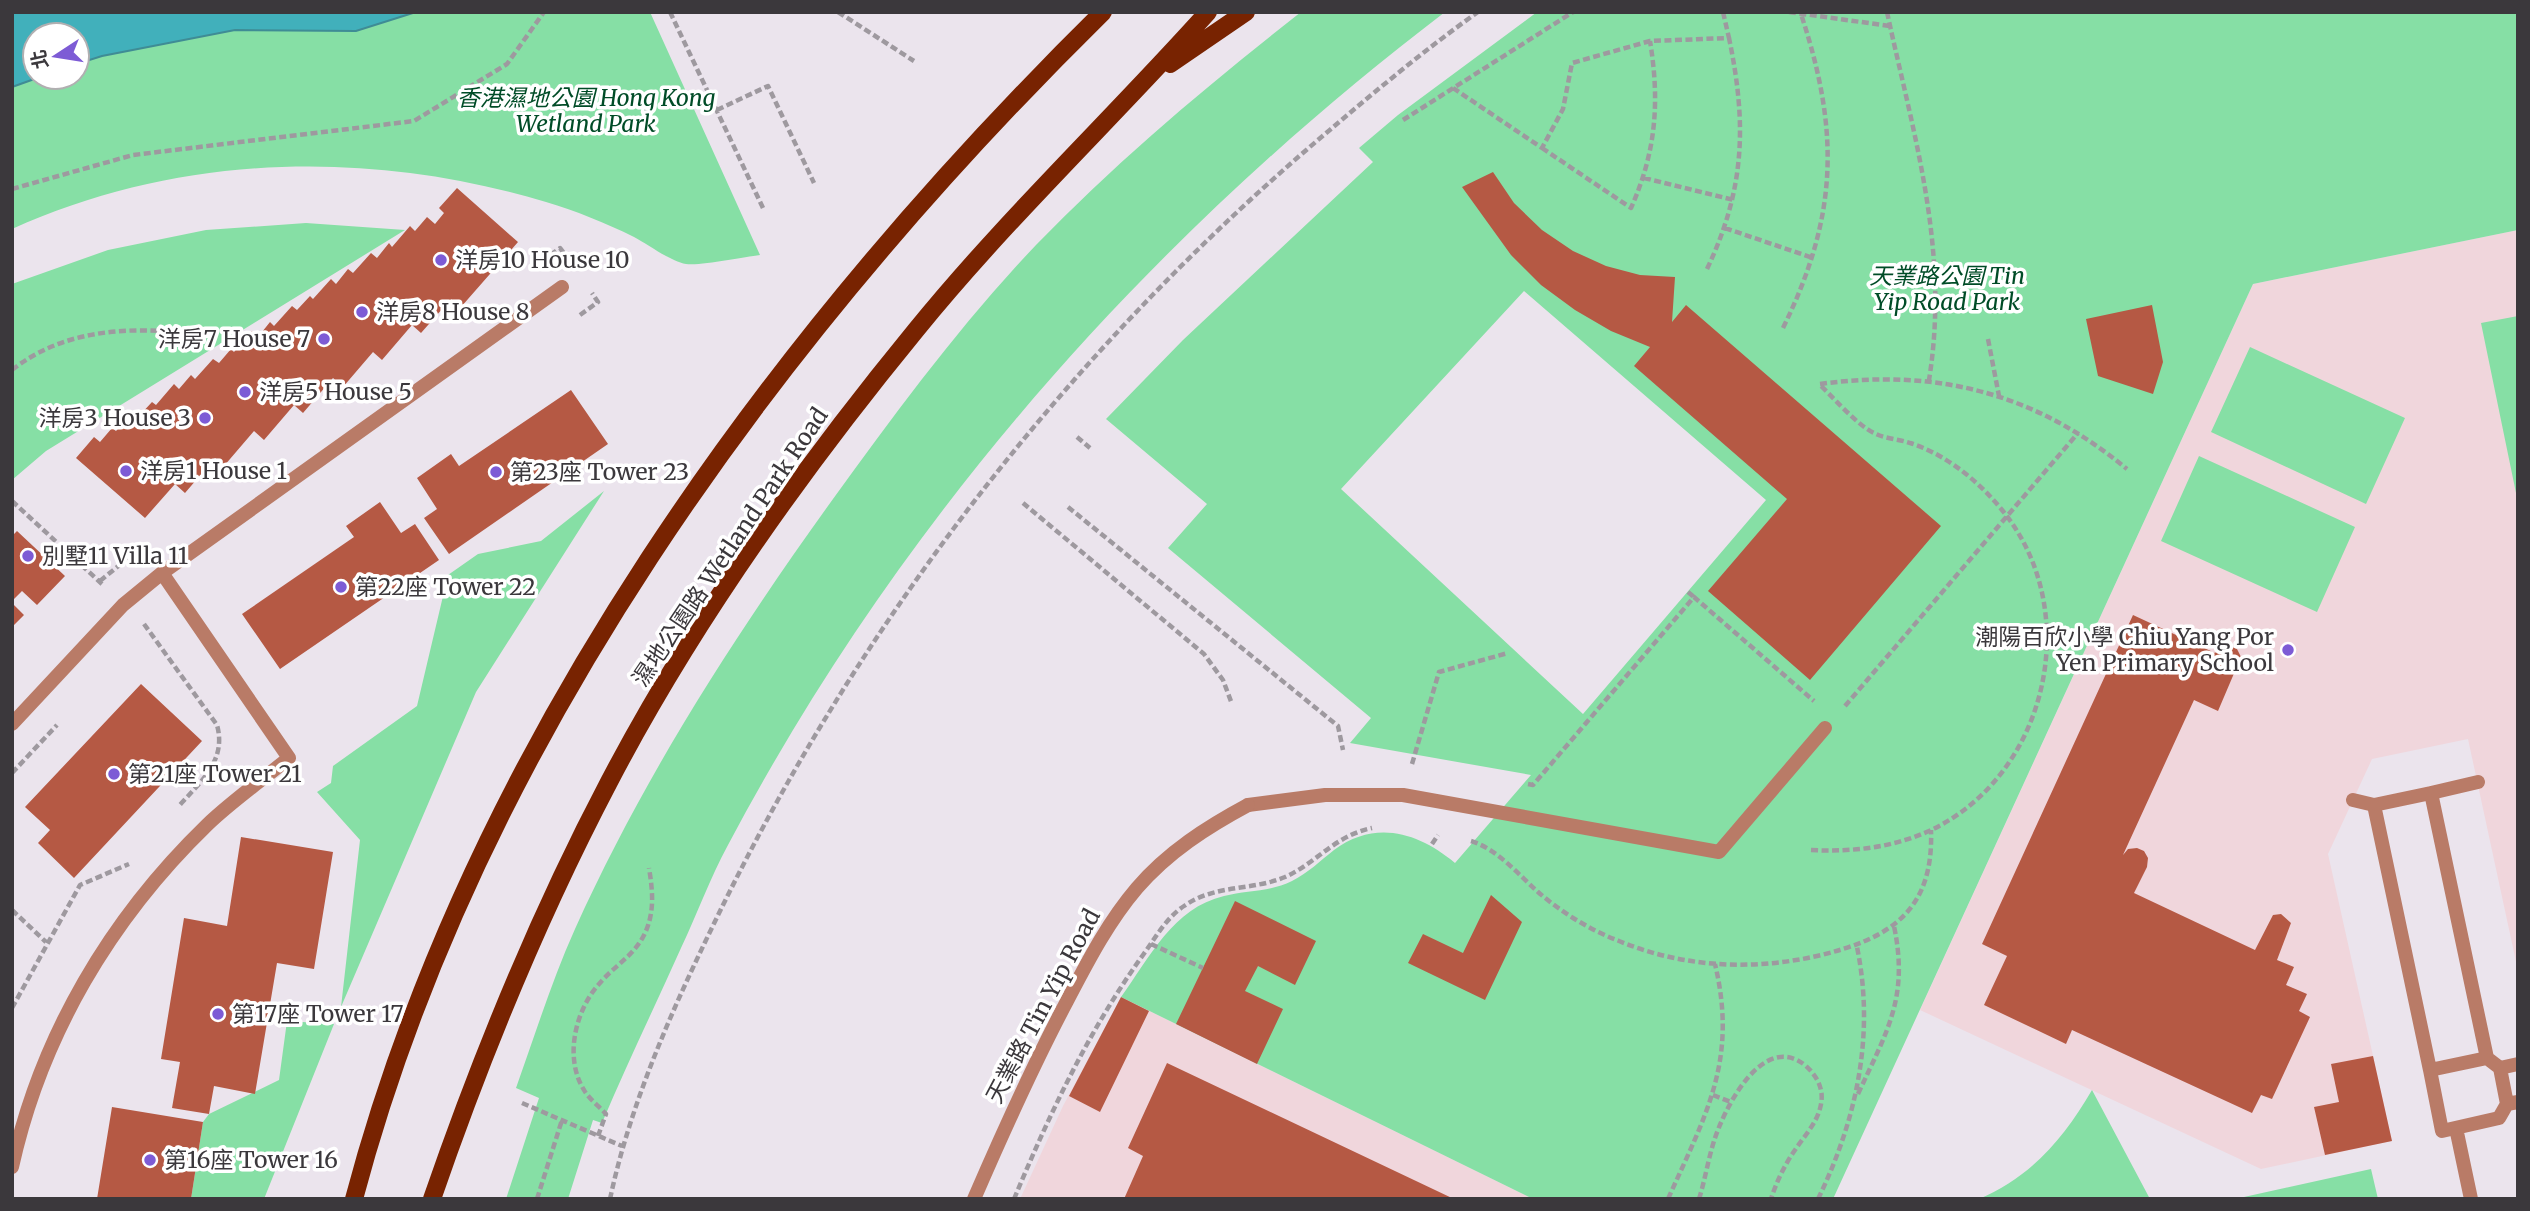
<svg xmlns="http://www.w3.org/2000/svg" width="2530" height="1211" viewBox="0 0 2530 1211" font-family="Merriweather,'Noto Sans TC',serif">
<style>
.education{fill:#f0d6dc}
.green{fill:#86dfa5;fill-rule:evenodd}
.water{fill:#41b0bb;stroke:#3f8c95;stroke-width:2}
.building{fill:#b55944}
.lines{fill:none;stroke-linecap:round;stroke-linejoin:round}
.path{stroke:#9e999f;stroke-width:4.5;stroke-dasharray:7 3.5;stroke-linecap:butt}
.service{stroke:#b97b67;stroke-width:14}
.minor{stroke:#b97b67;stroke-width:14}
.primary{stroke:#782301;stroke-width:18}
.poi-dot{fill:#7d5bd5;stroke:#fff;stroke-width:2.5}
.labels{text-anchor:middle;stroke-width:7;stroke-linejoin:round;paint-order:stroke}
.park-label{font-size:23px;font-style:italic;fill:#004c27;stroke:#fff}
.poi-label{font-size:23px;fill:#3b383c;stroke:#fff;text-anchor:start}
.street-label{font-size:23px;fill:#3b383c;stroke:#fff}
</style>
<rect width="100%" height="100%" fill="#ebe4ed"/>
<path class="education" d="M2518,230V971L2468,739L2372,759L2328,854L2392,1141L2261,1169L1920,1010L2253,284Z
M1121,997L1533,1199H1020L1063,1106Z"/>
<path class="green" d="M12,12H650L760,255C743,257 701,266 686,264C670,261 649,245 634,237C606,223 576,211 546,202C370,149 181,153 12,229ZM35,35H77V77H35Z
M1301,12H1445C1150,237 902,516 728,845C710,878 697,914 681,948C655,1006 627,1064 602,1123L593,1120L568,1199H506L539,1098L516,1088C535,1035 552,980 575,929C644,776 735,635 833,499C896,412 961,324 1036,245C1118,160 1208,85 1301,12Z
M1537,12H2518V230L2253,284L1833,1199H1533L1121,997C1150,957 1173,908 1224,896C1247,890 1270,892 1292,881C1308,873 1320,861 1334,850C1376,819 1419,833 1455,863L1531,775L1350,743L1371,718L1168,548L1207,504L1106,419L1183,340L1373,162L1359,148L1398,115ZM1524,291L1766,500L1583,714L1341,489Z
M306,223L405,230L46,451L12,480V284L108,250L206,230Z
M2518,316V492L2516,493L2481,323Z
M2250,347L2405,418L2366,504L2211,432Z
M2199,456L2355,527L2317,612L2161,541Z
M604,491L476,692L341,1007L360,840L317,792L331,783L333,766L417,706L448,575L478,554L541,541Z
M287,1021L334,1024L264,1199H191L203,1122L209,1114L279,1080Z
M2092,1090L2150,1199H1979C2031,1177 2064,1138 2092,1090Z
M2371,1169L2378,1199H2235Z"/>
<path class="water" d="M12,12H416L356,31L235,30L102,56L77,64V35H35V77H40L12,87Z"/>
<path class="building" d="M1493,172L1514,203L1542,230L1573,251L1606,266L1640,275L1675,277L1672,322L1686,305L1941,526L1810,680L1708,591L1787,499L1634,366L1650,347L1611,331L1575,310L1541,285L1511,255L1462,187Z
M457,188L518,242L461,307L451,299L421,333L412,325L382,360L373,352L343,387L333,378L303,413L294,405L264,440L254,431L224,466L215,458L185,493L175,484L145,518L76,458L94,437L100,442L112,428L116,431L135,411L139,416L152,402L156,405L174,384L179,389L191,375L195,379L213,359L219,363L231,349L234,352L252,331L258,337L270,322L274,326L292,306L297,310L310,296L313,299L331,279L336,284L348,269L353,273L371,253L377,258L389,243L392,247L410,226L415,231L427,217L435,224L444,213L439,208Z
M2152,305L2163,362L2153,394L2098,376L2086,319Z
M571,390L608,444L449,554L424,518L437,509L417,478L451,454L459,466Z
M380,502L401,533L415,524L439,560L280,669L242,614L354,537L346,526Z
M17,531L65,576L37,605L22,591L12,601V536Z
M12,603L24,615L12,627Z
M2133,615L2215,653L2221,647L2229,646L2237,649L2241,657L2218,711L2194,700L2123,855L2128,849L2137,848L2144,851L2148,858L2147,867L2134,893L2255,950L2273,915L2281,914L2291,923L2277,960L2294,967L2286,985L2307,994L2299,1011L2310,1017L2272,1099L2261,1095L2252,1113L2072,1030L2066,1044L1984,1005L2007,956L1982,944Z
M141,684L202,741L74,878L38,843L50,830L25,807Z
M241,837L333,852L314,969L277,963L255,1094L214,1086L209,1114L172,1108L180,1062L161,1059L184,918L227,926Z
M1491,895L1522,922L1485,1000L1408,963L1423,934L1463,953Z
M1235,901L1316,941L1295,985L1258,966L1245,991L1283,1009L1257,1064L1176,1024Z
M1121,997L1149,1011L1100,1112L1069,1096Z
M2373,1056L2392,1141L2325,1155L2314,1107L2339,1102L2331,1064Z
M1167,1063L1454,1199H1124L1143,1156L1128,1148Z
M112,1107L203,1122L191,1199H97Z"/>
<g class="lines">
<path class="path" d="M670,12L763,208
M838,12L914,61
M1789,12L1890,26
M1887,12C1914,137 1950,251 1929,380
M1453,88L1542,148L1563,109L1572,63L1650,41L1729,38L1723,12
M717,110L768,86L814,183
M1403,120L1573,12
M1542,148L1631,208C1656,152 1660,102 1650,41
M1644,178L1734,200
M12,189L133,155L414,121L507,64L544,12
M1725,228L1813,258
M542,261L560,248L567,257
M1707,269C1745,189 1747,124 1729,38
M580,315L598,302L592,293
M1783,328C1838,216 1840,132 1801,14
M1988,339L1999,396
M12,370C56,335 110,328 164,331
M1820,384C1937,368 2035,393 2127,469
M1077,437L1090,448
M12,501L102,584
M1023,503L1204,654L1223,680L1232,704
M1068,507L1338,726L1343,750
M100,581L139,549
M1688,592L1694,597
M144,624L217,725C227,761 200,782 178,807
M1845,706L2078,433
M1412,764L1439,672L1508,653
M12,773L57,725
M1528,784L1533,785L1694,597L1814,701
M1471,841C1497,849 1518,874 1538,892C1561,912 1590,930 1619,941C1682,967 1750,971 1817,956C1889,939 1934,912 1931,830
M1432,844L1438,835
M1811,850C1852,852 1891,848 1929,831C2046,777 2084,616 2006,515C1982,484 1948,455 1910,443C1899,439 1885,439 1874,433C1857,425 1834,398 1819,384
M12,910L46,942
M1151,944L1203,968
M12,1008L80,885L129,864
M1858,1094C1887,1031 1909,998 1894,926
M1713,1095L1731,1102
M522,1103L622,1146
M598,1136L606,1114C599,1106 589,1099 584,1090C564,1058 575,1011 599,984C613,967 632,957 643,937C655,915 653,892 649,868
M537,1199L562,1120
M610,1199C632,1096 677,999 723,905C869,608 1077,342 1331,129C1378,89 1427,48 1478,12
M1014,1199C1050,1113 1089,1030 1143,955C1156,937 1166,918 1184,906C1215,884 1252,891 1285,877C1318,862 1334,836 1372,828
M1668,1199C1706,1114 1738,1061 1715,964
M1699,1199C1705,1180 1708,1160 1714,1141C1724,1109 1763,1030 1806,1066C1817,1076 1824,1089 1821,1104C1818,1122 1805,1135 1795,1150C1785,1164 1776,1183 1771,1199
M1818,1199C1857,1119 1875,1034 1857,947"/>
<path class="service" d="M12,724L123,605L162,573L562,287
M2431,793L2478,782
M2353,800L2374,805
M1248,805L1325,795H1403L1719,852L1825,728
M2500,1068L2518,1064
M2430,1070L2374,805L2431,793L2487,1058
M2507,1104L2500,1068L2487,1058L2430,1070L2442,1131L2499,1118L2507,1104L2518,1102
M2456,1128L2471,1199
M12,1167C41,1036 110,919 207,825C232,801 262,780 289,758L162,573"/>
<path class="minor" d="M974,1199C1003,1132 1033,1065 1067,1001C1088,961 1108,922 1137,888C1168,852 1207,827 1248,805"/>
<path class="primary" d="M1170,64L1246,12
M354,1199C474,746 773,337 1103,12
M432,1199C481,1057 539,915 609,782C692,623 802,469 916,330C1007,218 1112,119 1208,12"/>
</g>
<g class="poi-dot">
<circle cx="441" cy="260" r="7"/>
<circle cx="362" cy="312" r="7"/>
<circle cx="324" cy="339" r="7"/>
<circle cx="245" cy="392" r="7"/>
<circle cx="205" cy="418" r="7"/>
<circle cx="126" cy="471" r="7"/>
<circle cx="496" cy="472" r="7"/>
<circle cx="28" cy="556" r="7"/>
<circle cx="341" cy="587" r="7"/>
<circle cx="2288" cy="650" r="7"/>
<circle cx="114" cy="774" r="7"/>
<circle cx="218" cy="1014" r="7"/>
<circle cx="150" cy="1160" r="7"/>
</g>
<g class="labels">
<g class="park-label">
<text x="586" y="106">香港濕地公園 Hong Kong<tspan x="586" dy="26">Wetland Park</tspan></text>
<text x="1947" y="284">天業路公園 Tin<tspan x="1947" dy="26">Yip Road Park</tspan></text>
</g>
<g class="poi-label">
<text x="455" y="268">洋房10 House 10</text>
<text x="376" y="320">洋房8 House 8</text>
<text x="310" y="347" text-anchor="end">洋房7 House 7</text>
<text x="259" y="400">洋房5 House 5</text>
<text x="191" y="426" text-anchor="end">洋房3 House 3</text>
<text x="140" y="479">洋房1 House 1</text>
<text x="510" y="480">第23座 Tower 23</text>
<text x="42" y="564">別墅11 Villa 11</text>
<text x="355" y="595">第22座 Tower 22</text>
<text x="2274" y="645" text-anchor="end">潮陽百欣小學 Chiu Yang Por<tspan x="2274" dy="26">Yen Primary School</tspan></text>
<text x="128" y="782">第21座 Tower 21</text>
<text x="232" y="1022">第17座 Tower 17</text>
<text x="164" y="1168">第16座 Tower 16</text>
</g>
<g class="street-label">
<text transform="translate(730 547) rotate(-56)" y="8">濕地公園路 Wetland Park Road</text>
<text transform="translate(1043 1006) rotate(-62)" y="8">天業路 Tin Yip Road</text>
</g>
</g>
<rect width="2530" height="1211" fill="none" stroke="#3b383c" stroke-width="28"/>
<g transform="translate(56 56) rotate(258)"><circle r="33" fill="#ffffff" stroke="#b1afb1" stroke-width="2"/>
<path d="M0-5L12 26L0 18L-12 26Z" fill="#7d5bd5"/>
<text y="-10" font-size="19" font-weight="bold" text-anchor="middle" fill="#3b383c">北</text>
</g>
</svg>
